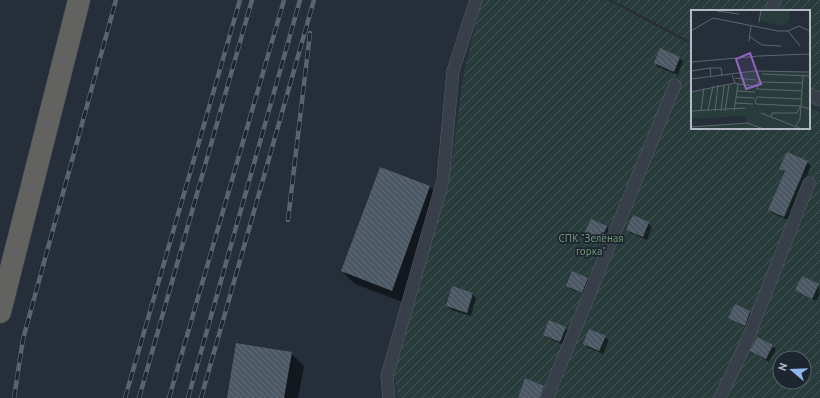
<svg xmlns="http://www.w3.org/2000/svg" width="820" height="398" viewBox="0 0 820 398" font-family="'PT Sans',sans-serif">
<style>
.garden{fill:url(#garden-furrows);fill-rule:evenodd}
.shadow{fill:#0007}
.building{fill:url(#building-back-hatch)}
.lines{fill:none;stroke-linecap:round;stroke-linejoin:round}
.service-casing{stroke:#565d67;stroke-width:13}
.trunk-casing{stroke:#434a54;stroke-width:23}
.service{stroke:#383f49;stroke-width:12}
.trunk{stroke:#626260;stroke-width:22}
.rail-casing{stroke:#5a6470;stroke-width:4.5}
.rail{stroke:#1d252e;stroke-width:3;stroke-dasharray:9;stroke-linecap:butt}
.labels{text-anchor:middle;stroke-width:3.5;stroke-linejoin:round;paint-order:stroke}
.park-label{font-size:11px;fill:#6d9475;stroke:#1d252e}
.inset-road{fill:none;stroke:#5e6671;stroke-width:1}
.view{fill:#9165c1;fill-opacity:0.15;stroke:#9165c1;stroke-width:2}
.inset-edge{fill:none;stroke:#b3bac5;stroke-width:2}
</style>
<defs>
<pattern id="garden-furrows" width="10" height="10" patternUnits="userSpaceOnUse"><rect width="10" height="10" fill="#293c3c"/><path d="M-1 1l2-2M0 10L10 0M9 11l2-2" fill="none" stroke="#465657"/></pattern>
<pattern id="building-back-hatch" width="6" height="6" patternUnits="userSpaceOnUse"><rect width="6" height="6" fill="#4d5865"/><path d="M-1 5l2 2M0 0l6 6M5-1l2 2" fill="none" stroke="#646e7a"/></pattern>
</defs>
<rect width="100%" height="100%" fill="#252e39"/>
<path class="garden" d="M482,0H607L692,45V128H809V107L820,112V398H398L394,375L449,180L464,72ZM780,358H804V382H780Z
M612,0H820V109L809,103V11H692V42Z"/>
<path class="shadow" d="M660,50L680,58L683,61L678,75L658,67L655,63Z
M807,162L811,166L788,220L772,213L769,209L785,173L781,169Z
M380,168L430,187L443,200L405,303L355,284L342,271Z
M591,220L607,227L610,231L605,244L589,237L586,234Z
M648,223L652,227L647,240L631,233L628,230Z
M587,279L591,282L586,295L570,289L567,285Z
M818,285L820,293L816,301L797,290Z
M453,288L473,294L476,298L471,316L451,310L447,306Z
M736,305L754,316L748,329L730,318Z
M565,328L569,332L563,345L548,338L544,335Z
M605,337L609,340L603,354L587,347L584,343Z
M772,346L776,349L769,362L752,351Z
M291,353L304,366L298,398H228Z
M543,387L549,393L547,398H519Z"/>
<path class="building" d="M660,48L680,57L674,72L654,63Z
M787,152L808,161L784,217L768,210L785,171L779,169Z
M380,167L430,186L392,291L341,271Z
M633,215L649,222L643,237L626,230Z
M591,219L607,226L601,241L584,234Z
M572,271L588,278L582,293L566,286Z
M802,276L819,284L812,299L795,290Z
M452,286L473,293L467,313L446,306Z
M735,304L750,311L745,326L728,318Z
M549,320L566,327L560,342L543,335Z
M589,329L606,336L599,351L583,344Z
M757,337L773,345L766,359L750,351Z
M236,343L292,352L284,398H227Z
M525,378L544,386L540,398H518Z"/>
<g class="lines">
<defs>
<path id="service" d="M771,11L775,0
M809,94L820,99
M389,398L387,376L443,180L453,71L476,0
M547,398L675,85
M720,398L746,343L809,183"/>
<path id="trunk" d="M0,312L79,0"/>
</defs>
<use href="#service" class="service-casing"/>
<use href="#trunk" class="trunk-casing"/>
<use href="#service" class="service"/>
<use href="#trunk" class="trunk"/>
<defs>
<path id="rail" d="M288,220L310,33
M14,398L23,339L116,0
M125,398L240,0
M139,398L252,0
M169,398L284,0
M188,398L300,0
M201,398L314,0"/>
</defs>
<use href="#rail" class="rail-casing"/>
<use href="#rail" class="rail"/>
</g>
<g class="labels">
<g class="park-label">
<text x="591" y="242">СПК "Зелёная<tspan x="591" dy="13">горка"</tspan></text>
</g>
</g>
<g transform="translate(691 10)">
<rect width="119" height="119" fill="#252e39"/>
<path d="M71,0H99L98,11L92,16L69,11Z" fill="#293c3c"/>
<path d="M58,62H119V82L111,80L119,83V119L105,117L103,119H0V116L55,113V106L33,107L38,75L47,74L48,64ZM38,75L33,107L0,109V82Z" fill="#293c3c"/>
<path class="inset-road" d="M26,1L48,4M68,12L70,0M0,21L22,8L87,21H97L108,16L119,21M97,21L109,36M58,26L71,35L90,36M58,31L60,16M0,52L68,46L119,44M19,58H30L31,66M0,61L19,58L20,66M71,64L119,66M44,68L65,70M0,69L63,61L119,62M47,74L63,76M46,81L64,82M111,81L66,79L67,72L112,73M0,82L44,73L41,65M45,87L63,88M110,89L66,87L64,91L65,94L109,96L119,99M44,93L62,94M0,101L54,98M10,101L13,78M17,101L22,76M24,101L27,75M30,101L33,75M34,101L38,75M43,101L47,74L44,73M70,103L111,119M80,107L81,103H106L109,97M0,117L56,113L73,119M103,119L109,109L112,65"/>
<path class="view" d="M59,43L70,74L55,79L45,49Z"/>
<rect width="119" height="119" class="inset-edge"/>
</g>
<g transform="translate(792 370) rotate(289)"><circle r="19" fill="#1d252e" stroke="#59616a"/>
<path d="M0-3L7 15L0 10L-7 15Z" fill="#90b5ee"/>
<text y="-6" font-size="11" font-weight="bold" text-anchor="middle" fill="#b3bac5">N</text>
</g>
</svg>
